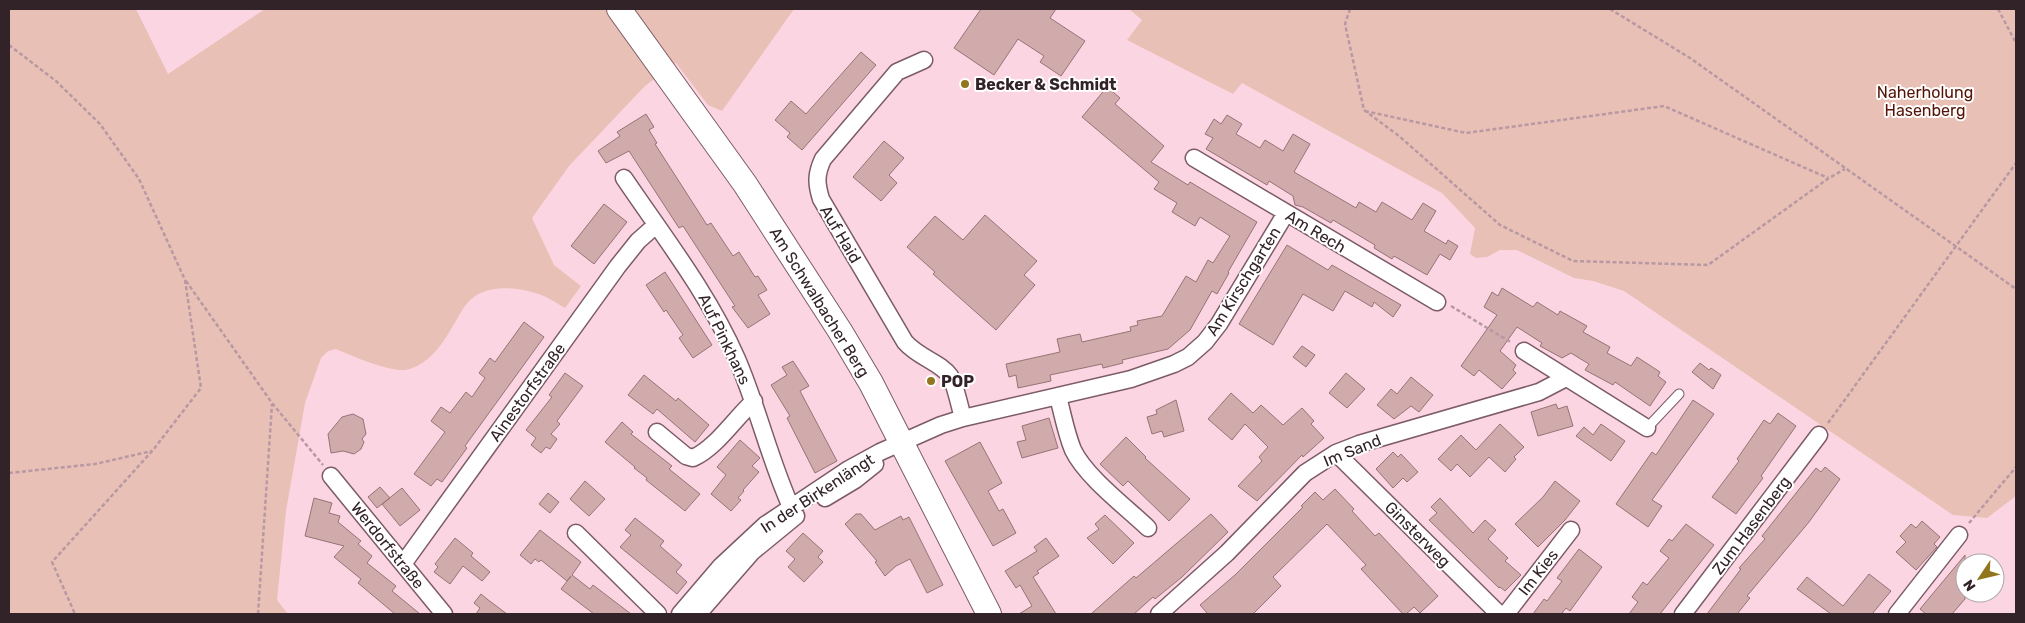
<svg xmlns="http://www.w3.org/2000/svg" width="2025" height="623" viewBox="0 0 2025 623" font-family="Rubik,sans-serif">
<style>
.green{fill:#e9c0b6}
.building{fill:#d1aaac;stroke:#977375}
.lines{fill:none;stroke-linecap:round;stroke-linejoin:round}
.service-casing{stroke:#7c5b67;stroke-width:11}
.minor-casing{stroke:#7c5b67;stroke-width:19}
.secondary-casing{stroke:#7c5b67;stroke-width:26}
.path{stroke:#b798a3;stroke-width:2.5;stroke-dasharray:4 2.5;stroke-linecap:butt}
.service{stroke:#fff;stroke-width:9}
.minor{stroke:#fff;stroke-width:16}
.secondary{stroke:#fff;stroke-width:24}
.poi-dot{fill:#92761d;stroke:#fff;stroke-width:2}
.labels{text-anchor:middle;stroke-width:4;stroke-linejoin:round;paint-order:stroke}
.poi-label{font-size:16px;font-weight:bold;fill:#322328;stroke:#fff;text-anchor:start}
.park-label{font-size:16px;fill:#541306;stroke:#fff}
.street-label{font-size:16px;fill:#322328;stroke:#fff}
</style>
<rect width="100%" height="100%" fill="#fcd5e3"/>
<path class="green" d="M9,9H136L168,74L265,9H794L722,111L708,105L676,63L645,86L569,166L532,218L554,265L581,286L565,308C556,303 545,295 535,293C512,286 480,284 465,306C452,325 444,347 425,361C418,366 409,371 400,370C383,369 352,356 336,349L328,351L321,358L305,403L286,511L277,600L288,614H9Z
M1129,9H2016V496L1987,518L1953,515L1624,291L1593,281L1574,278L1517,250H1500L1487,257L1476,258L1470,254L1475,228L1442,193L1242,83L1233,94L1127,40L1142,20Z"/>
<path class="building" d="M981,9H1056L1050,18L1085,41L1061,76L1040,62L1044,56L1018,39L994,75L954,48Z
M861,52L876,65L802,150L787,137L790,133L775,120L791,101L806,114Z
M1107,87L1120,98L1115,104L1164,146L1151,162L1188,185L1190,182L1257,222L1228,272L1229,273L1217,294L1212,291L1190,330L1168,349L1122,360L1123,363L1103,368L1102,364L1050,375L1051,381L1018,388L1016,375L1009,377L1006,364L1060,352L1057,339L1080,334L1082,342L1131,331L1130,327L1138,325L1137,321L1162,316L1186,276L1196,282L1208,260L1213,263L1230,236L1200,217L1195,226L1172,212L1177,203L1154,189L1159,182L1082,117Z
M646,114L654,127L649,130L657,143L655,144L707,225L711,223L733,256L739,252L755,277L758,276L767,290L758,295L770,314L748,328L732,307L735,306L683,226L679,228L629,151L606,163L598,151L620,136L617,132Z
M1227,115L1242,124L1236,134L1260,148L1265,140L1283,151L1293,134L1310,144L1294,172L1356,208L1359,202L1376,212L1382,202L1412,220L1423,203L1436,211L1424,231L1446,244L1448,240L1458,246L1450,260L1440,254L1427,275L1394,256L1392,259L1374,248L1375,245L1333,220L1331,223L1303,207L1295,205L1293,196L1269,181L1267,185L1206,149L1213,138L1205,134L1214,119L1221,124Z
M884,141L904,158L889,175L897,183L881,201L853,177Z
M604,204L627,222L594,264L571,246Z
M985,215L1037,261L1024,275L1035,285L996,330L933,274L935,272L907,247L935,216L963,240Z
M1287,245L1328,270L1332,265L1401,305L1393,317L1374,302L1372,307L1345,291L1333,311L1303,294L1273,345L1239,324Z
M665,272L712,345L693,358L679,338L683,335L666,310L664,312L646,285Z
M1502,288L1533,307L1537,302L1558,315L1560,311L1587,326L1583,332L1610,347L1607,353L1631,366L1637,357L1660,372L1658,376L1666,382L1650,406L1615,382L1613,385L1585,370L1589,364L1579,358L1571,353L1562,358L1540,346L1542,343L1517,327L1500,351L1516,365L1513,370L1516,373L1502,389L1479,370L1474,376L1461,366L1497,315L1484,307L1492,292L1498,296Z
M524,322L544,337L465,446L467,448L442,482L437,479L431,486L414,474L445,432L431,421L441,407L450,413L466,392L472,397L485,378L479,373L490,358L495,362Z
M1302,346L1315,355L1306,367L1293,357Z
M793,361L809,386L800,391L837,461L815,473L787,418L790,416L771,385L787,375L782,367Z
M1700,363L1709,370L1711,368L1721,375L1713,389L1692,372Z
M565,373L583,386L557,421L560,424L551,434L557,439L550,449L546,447L541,453L531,445L536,438L526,430L552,397L549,395Z
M1346,373L1365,389L1347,408L1329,393Z
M644,375L676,401L678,398L709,425L695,442L657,409L653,414L628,395Z
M1411,377L1433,395L1419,412L1411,406L1394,419L1377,405L1391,389L1397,394Z
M1231,393L1253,413L1261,405L1283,425L1302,408L1314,421L1311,424L1324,438L1303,457L1302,455L1257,501L1238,486L1262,461L1259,457L1268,447L1245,424L1232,440L1208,419Z
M1176,400L1184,431L1164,437L1162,431L1152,434L1147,417L1157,414L1156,410Z
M1693,400L1714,414L1652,500L1662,506L1648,527L1616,504L1652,452L1656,455Z
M1556,404L1558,409L1567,406L1573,426L1538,436L1531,412Z
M1778,413L1796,426L1761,476L1763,478L1736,514L1712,497L1739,461L1737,459L1764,420L1770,424Z
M353,414L363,419L366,434L362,439L364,442L361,449L354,454L343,451L331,453L328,434L342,417Z
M1049,418L1058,448L1022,458L1017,442L1026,440L1022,426Z
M622,422L633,432L631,434L672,466L669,469L700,494L685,511L646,480L647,478L634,468L635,467L605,442Z
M1500,424L1524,447L1514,457L1516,459L1505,472L1489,457L1470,477L1457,464L1451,471L1438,459L1461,435L1476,450Z
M1601,424L1625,441L1611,461L1576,436L1584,427L1593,435Z
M1126,437L1146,457L1145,458L1190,499L1169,521L1128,481L1123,486L1100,464Z
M740,440L760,458L752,466L759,472L743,490L744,491L738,498L741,500L731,511L711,494L726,475L717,467Z
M980,442L1002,483L988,491L999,511L1003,509L1016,533L993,546L945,461Z
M1393,452L1398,457L1401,454L1418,472L1407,482L1403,478L1393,488L1376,469Z
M1825,467L1840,479L1809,522L1747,596L1750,598L1737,614H1707L1741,569L1739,568L1765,539L1762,536L1816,468L1821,472Z
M585,481L605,499L589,516L570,499Z
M1555,481L1580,501L1565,520L1538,547L1515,524L1543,497Z
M380,487L390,498L377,508L368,497Z
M402,488L420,510L400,526L382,504Z
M1335,489L1354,509L1352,511L1375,536L1379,533L1438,596L1420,613L1414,607L1406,614H1403L1361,569L1366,565L1327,524L1273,577L1281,586L1253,614H1208L1200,605L1235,575L1303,507L1301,506L1315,492L1323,500Z
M548,493L559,502L550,513L539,504Z
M314,498L332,503L329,513L340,516L338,522L361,541L358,544L372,556L367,563L396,586L392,591L420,614H395L358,583L361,579L334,557L344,546L305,536Z
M1440,498L1473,533L1485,520L1496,530L1488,539L1508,558L1505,561L1521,575L1505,591L1500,587L1499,588L1429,520L1437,513L1431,507Z
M856,514H861L875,530L901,516L903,520L909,517L943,585L927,593L910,559L896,566L885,576L875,562L877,561L845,524Z
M1211,514L1228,532L1182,577L1155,599L1153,597L1134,614H1091L1134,576L1136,578Z
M1105,515L1134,543L1113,564L1087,538L1099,529L1095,524Z
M635,518L664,541L660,546L682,565L676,572L687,582L677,594L620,547L631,535L625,530Z
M1922,521L1940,537L1934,544L1937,547L1916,570L1896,552L1906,542L1900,536L1911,524L1916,528Z
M1686,524L1714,545L1660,614H1629L1638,602L1632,597L1643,582L1647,585L1669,558L1660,551L1669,539L1672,541Z
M540,530L581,562L572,575L590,589L593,585L631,614H594L561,589L571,576L567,581L541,560L539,562L535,559L531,564L520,555Z
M803,533L823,551L818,557L823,562L804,582L788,567L795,559L786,551Z
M455,538L473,553L471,556L490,572L482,581L463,566L450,584L434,572L438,567L435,564Z
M1046,538L1059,556L1037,571L1039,573L1033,577L1056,614H1019L1032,606L1020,585L1016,588L1005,571L1037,551L1034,547Z
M1579,549L1602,567L1570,611L1566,608L1562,613L1564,614H1533L1544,599L1547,601L1562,581L1557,578Z
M1965,555V599L1952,614H1926L1920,609Z
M1869,574L1891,591L1872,614H1831L1797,589L1807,577L1843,606Z
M481,594L487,599L507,614H476L480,608L474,603Z"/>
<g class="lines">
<defs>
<path id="service" d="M1647,428L1679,394"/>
<path id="minor" d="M924,60L897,72L823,159C816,174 816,183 821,199L905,342C919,358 940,362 950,376C955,383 960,408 963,418
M1194,158L1437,302
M624,178C664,237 708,293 737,359C759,410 771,466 795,516
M1524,351L1647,428
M1058,397C1063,415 1066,433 1073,450C1086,477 1126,507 1148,528
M657,432L686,456L693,458C716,448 735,418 754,401
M1336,453L1499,614
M331,476L444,614
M825,498L855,480L875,464
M576,533L658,614
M403,564L618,266L638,241L656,225
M680,614L721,566L765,525L849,469L880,452L941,425L963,418L1131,379L1174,364L1188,357L1205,342L1219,324L1286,213
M698,614L752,552L796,516
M1159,614L1227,553L1305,473L1336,453L1359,444L1539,392L1566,378
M1506,614L1571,530
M1683,614L1819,435
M1897,614L1959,535"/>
<path id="secondary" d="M619,9L745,184L840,331L871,383L989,614"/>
</defs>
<use href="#service" class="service-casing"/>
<use href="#minor" class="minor-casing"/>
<use href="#secondary" class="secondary-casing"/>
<path class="path" d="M1350,9L1345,24L1364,110L1399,136L1500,225L1573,261L1708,265L1829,178L1845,169
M1610,9L1690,58L2016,289
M1998,9L2016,43
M9,45L56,81L100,124L139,179L185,280L201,388L153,450L52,562L75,614
M1365,111L1466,133L1664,106L1828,178
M186,281L272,403L323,465
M1451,306L1512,343
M1828,423L2016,163
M9,473L95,464L152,451
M1969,523L2016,467
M258,614L272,404"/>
<use href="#service" class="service"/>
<use href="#minor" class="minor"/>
<use href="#secondary" class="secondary"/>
</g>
<g class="poi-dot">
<circle cx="965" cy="84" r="5"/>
<circle cx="931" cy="381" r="5"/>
</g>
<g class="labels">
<g class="poi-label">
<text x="975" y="90">Becker &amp; Schmidt</text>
<text x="941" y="387">POP</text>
</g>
<g class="park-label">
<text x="1925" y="98">Naherholung<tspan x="1925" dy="18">Hasenberg</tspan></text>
</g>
<g class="street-label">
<text transform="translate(1316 231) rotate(31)" y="6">Am Rech</text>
<text transform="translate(841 234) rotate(59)" y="6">Auf Haid</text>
<text transform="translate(1243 281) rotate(-58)" y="6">Am Kirschgarten</text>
<text transform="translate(820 302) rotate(58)" y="6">Am Schwalbacher Berg</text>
<text transform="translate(725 339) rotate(64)" y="6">Auf Pinkhans</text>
<text transform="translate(527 392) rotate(-54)" y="6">Ainestorfstraße</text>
<text transform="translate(1352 450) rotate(-22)" y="6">Im Sand</text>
<text transform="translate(817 493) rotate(-33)" y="6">In der Birkenlängt</text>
<text transform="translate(1751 525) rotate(-53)" y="6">Zum Hasenberg</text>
<text transform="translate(1418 534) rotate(45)" y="6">Ginsterweg</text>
<text transform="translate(388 545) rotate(51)" y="6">Werdorfstraße</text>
<text transform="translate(1538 572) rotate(-52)" y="6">Im Kies</text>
</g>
</g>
<rect width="2025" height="623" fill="none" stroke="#322328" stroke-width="20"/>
<g transform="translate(1980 578) rotate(235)"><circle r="24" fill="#ffffff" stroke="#ada7a9"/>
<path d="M0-4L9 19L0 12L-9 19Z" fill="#92761d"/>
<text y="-8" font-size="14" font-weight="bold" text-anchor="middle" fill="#322328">N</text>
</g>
</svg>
